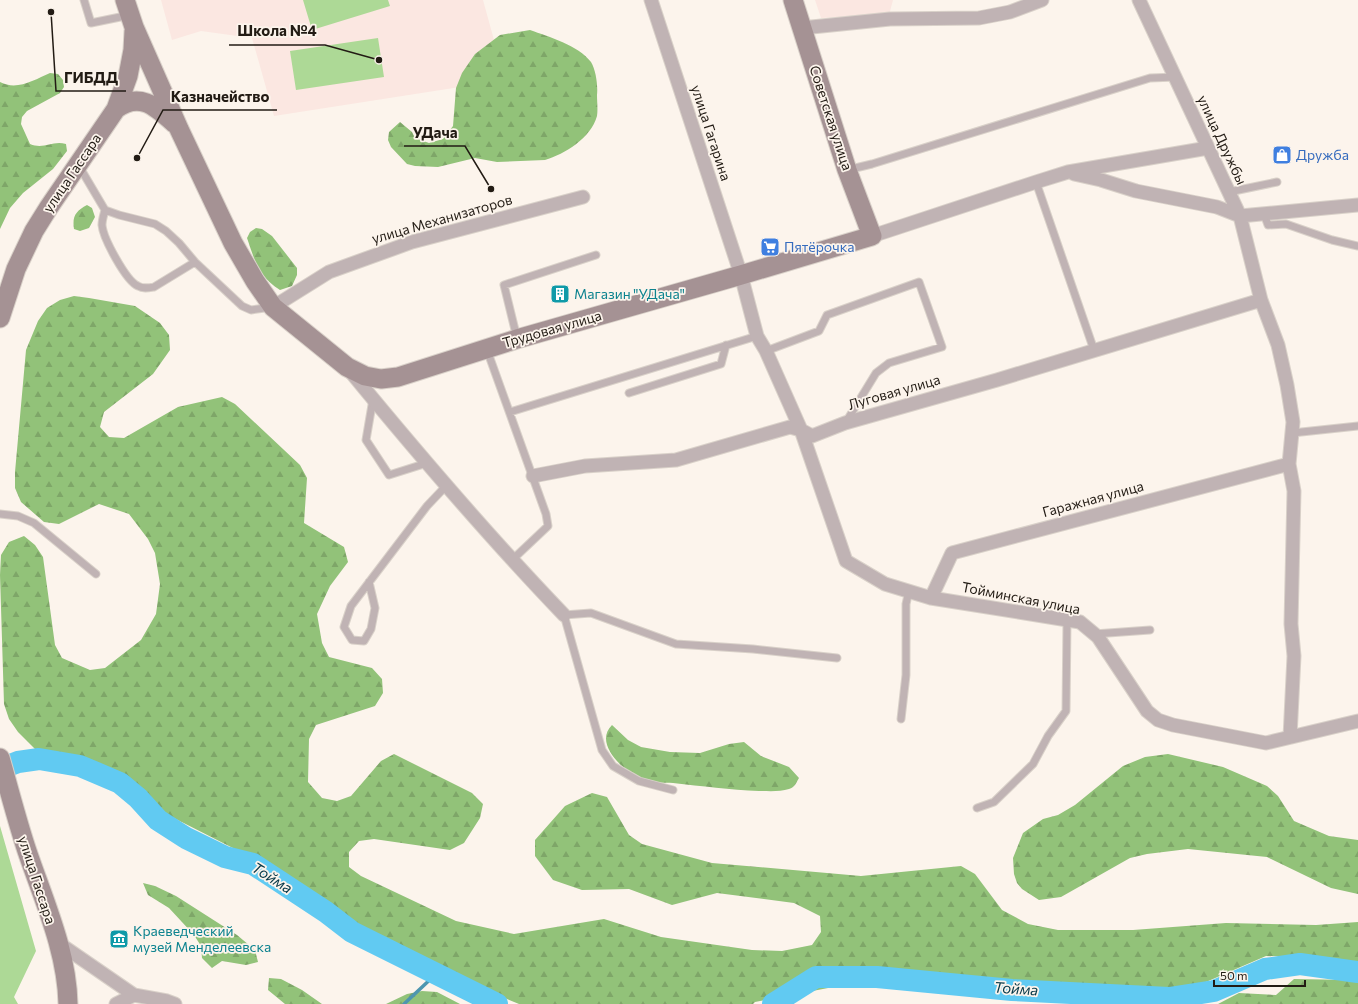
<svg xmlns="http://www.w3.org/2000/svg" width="1358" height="1004" viewBox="0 0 1358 1004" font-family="Commissioner,sans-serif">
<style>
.education{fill:#fbe7e1}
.forest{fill:url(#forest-firs)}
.park{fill:#add996}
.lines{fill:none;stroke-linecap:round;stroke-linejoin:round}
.stream{stroke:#4e96af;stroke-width:3.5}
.river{stroke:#61caf2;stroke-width:22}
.lane-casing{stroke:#d9d1c9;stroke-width:9}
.street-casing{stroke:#d9d1c9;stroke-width:15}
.secondary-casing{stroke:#d9d1c9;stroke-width:21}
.lane{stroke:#c0b3b4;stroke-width:7}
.street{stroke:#c0b3b4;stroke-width:13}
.secondary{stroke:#a59294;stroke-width:19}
.labels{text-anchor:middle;stroke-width:3.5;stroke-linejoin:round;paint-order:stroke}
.street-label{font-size:14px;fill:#221b14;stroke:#fcf4ec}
.shop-label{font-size:14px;fill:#366cbe;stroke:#fcf4ec;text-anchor:start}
.culture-label{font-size:14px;fill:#0d838f;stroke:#fcf4ec;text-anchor:start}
.water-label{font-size:15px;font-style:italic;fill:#063848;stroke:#fcf4ec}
.leader{fill:none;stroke:#221b14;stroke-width:1.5}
.callout-dot{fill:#221b14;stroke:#fcf4ec;stroke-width:1.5}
.callout-label{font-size:15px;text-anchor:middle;font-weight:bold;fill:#221b14;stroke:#fcf4ec;stroke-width:3.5;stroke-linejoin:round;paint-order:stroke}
</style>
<defs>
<pattern id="forest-firs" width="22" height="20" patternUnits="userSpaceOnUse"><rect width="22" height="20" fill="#92c279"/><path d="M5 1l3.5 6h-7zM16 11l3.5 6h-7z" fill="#7ea668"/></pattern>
</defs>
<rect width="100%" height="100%" fill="#fcf4ec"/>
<path class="education" d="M161,0H483L505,80L274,116L252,38L201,31L172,40Z
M815,0H893L889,15L821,18Z"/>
<path class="forest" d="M530,30C549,37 578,45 591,62C596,70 598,86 597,95C597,101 598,110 597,116C591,138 565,154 545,160L497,162L475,158L438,167L415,166L407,164L391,147L388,140L389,132L400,122L412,132L415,138L429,143L443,139L453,126L456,88L462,73L475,54L500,35Z
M50,73L58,74L63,80L64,87L60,93L27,111L22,117L21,124L30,144C44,150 52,140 66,144L67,151L53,169L23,193L10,208L0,229V82C17,91 34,80 50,73Z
M87,205L92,208L95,217L89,228L80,231L74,229C72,216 76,211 87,205Z
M256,228L262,229L272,236L297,268V275L292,286L280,290C258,276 255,261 247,238L250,232Z
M74,296L89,298L135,306L160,323L169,335L170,350L153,374L104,412L100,427L109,437L124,438L178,407L222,397L235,404L300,465L307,478L304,523L344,547L348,562L330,586L317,614L322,643L329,657L372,668L382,679L383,693L375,706L316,725L309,739L308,782L322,798L337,801L351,796L381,761L394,754L472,793L483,804L480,818L464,843L450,850L374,839L359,841L349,852V867L361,876L456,921L514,934L604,919L661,937L752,950L782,951L812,945L821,932L820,916L794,903L717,893L672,905L629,889L582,890L553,880L535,856V840L565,806L592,793L607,797L629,835L642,844L712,863L861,876L961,866L975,874L1002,910L1028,924L1058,930H1133L1226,923L1316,925L1358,922V968L1313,957L1266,956L1169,998L1069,1001L854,983L755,1002L753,1004H519L379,946L326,912L288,876L162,812L129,780L100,766L39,753L18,732L9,719L4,704L0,575L1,555L9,542L24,536L35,545L43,557L55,645L62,658L90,670L105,668L141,640L156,614L160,584L155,553L148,539L129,514L99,504L59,524L44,522L21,502L15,488V472L26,350L38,321L47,308L60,300Z
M612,725L628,740L641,747L670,752L700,753L729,744L744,742L761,756L789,767L799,778C796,783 795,787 789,789C780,792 768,791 759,791C730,790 702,786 673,783C665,782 653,784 645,781C627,774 592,745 612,725Z
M1168,754L1223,767L1267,786L1278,796L1294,821L1329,836L1358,840V894L1331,888L1267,857L1188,849L1147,854L1130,858L1061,897L1039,900L1022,889L1017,883L1014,874L1013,858L1023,833L1043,819L1058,815L1075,805L1123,766L1145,757Z
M143,883L155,886L176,896L237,935L255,950L258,962L246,965L222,961L212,968L202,958L201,946L194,935L169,908L148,895Z
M269,978L281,979L302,990L322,1004H285L268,990Z
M1294,979L1350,980L1358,983V1004H1218L1239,993L1276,995Z
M422,991L437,992L460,1004H386L407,994Z"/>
<path class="park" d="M303,0H388L390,6L312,30Z
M378,38L384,77L296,90L290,51Z
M0,826L36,951L14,997L18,1004H0Z"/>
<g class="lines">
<path class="stream" d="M404,1004L436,974"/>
<path class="river" d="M0,769L18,762L39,759L80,766L120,783L138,798L158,820L186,838L225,857L253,864L326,912L352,932L497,1004
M773,1004L816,977H877L1012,990L1169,998L1214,991L1265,969L1300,964L1358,972"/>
<defs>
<path id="lane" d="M84,0L91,23L130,15
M79,166L105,210L119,215L155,224L166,231L179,243L195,262L242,306L251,310L272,307
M847,170L872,164L1150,78L1176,77
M1036,182L1094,350
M1229,192L1277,182
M105,210C104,214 102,220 102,225C103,238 126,281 138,286C143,289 148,288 154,287L195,262
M1264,214L1268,225L1286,224L1332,240L1358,246
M517,338L504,285L596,255
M487,350L546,514L548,526L512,560
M766,351L819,331L827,315L919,282L942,347L889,363L876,373L846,422
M629,393L721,364L726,345
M373,399L366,440L389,475L427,463
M510,412L757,336
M1292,433L1358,426
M0,514L18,516L34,523L96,574
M369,582L375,608L371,629L364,641L352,640L344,627L351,606L427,506L446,486
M1094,634L1150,630
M901,719L906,675V604L909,591
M673,790L639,781L613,766L602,750L564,615L591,613L676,644L753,649L837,658
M977,808L994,802L1033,764L1048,736L1066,711L1067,620"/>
<path id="street" d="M651,0L741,275L757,336L766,351L801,430L846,561L885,584L931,598L1080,622L1098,637L1147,711L1158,720L1173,725L1266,743L1358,721
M1139,0L1240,216L1261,300L1278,345L1287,385L1293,422L1289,464L1294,491L1291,624L1294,656L1290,737
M802,28L890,19L979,18L1010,12L1042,0
M1074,174L1101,180L1136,191L1217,207L1240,216L1358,205
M872,236L1036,182L1068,172L1208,148
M273,307L329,272L412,242L583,197
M350,371C419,455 489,537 564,615
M533,476L585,466L676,460L790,427L801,430L812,436L845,423L997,380L1261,300
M931,598L952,553L1289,464
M57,942L134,995L167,1001L175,1004
M116,1004L134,995"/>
<path id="secondary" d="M125,0L134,27L179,129L233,243L255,281L273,307L347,367L365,376L381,379L398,377L517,339L741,275L872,236L847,170L793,0
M116,109C140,91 156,107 175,124
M0,318L16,269L34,231L49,207L116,109L128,76L133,50L134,31
M0,758C9,789 17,821 27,851C44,901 67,951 68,1004"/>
</defs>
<use href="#lane" class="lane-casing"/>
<use href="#street" class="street-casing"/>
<use href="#secondary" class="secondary-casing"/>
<use href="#lane" class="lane"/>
<use href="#street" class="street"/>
<use href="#secondary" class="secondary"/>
</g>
<defs>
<symbol id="shop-square" viewBox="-11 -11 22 22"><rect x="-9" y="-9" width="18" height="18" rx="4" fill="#3f7fe0" stroke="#fcf4ec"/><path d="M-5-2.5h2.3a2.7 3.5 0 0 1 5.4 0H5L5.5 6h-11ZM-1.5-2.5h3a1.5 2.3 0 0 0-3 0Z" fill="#fff"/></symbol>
<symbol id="supermarket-square" viewBox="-11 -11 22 22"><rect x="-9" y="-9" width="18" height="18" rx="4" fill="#3f7fe0" stroke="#fcf4ec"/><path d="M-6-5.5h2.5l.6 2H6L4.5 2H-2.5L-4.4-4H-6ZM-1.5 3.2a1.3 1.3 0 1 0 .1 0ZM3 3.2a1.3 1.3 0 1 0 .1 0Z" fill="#fff"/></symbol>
<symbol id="building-square" viewBox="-11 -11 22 22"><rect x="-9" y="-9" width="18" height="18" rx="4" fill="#0f9aa8" stroke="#fcf4ec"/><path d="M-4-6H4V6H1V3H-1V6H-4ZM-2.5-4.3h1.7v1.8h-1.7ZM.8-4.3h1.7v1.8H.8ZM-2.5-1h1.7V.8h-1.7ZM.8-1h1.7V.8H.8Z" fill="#fff"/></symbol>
<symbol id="museum-square" viewBox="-11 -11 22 22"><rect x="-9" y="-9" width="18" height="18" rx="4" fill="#0f9aa8" stroke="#fcf4ec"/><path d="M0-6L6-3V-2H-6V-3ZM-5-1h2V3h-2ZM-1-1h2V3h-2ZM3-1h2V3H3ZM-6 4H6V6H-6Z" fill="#fff"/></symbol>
</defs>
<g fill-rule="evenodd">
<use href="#shop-square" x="1271" y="144" width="22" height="22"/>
<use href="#supermarket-square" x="759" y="236" width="22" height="22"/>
<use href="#building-square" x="549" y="283" width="22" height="22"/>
<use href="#museum-square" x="108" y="928" width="22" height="22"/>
</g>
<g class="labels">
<g class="street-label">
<text transform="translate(831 118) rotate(72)" y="5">Советская улица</text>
<text transform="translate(711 133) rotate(72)" y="5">улица Гагарина</text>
<text transform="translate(1222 140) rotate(65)" y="5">улица Дружбы</text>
<text transform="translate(72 173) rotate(-56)" y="5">улица Гассара</text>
<text transform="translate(442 219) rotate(-16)" y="5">улица Механизаторов</text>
<text transform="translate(552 329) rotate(-16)" y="5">Трудовая улица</text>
<text transform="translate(894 392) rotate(-16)" y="5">Луговая улица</text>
<text transform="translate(1093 499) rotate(-15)" y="5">Гаражная улица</text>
<text transform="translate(1021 598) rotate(11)" y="5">Тойминская улица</text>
<text transform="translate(37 880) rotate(72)" y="5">улица Гассара</text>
</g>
<g class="shop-label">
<text x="1296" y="160">Дружба</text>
<text x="784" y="252">Пятёрочка</text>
</g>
<g class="culture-label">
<text x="574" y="299">Магазин "УДача"</text>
<text x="133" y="936">Краеведческий<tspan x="133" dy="16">музей Менделеевска</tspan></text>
</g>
<g class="water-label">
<text transform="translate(272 878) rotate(32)" y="5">Тойма</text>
<text transform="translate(1016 989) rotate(4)" y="5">Тойма</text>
</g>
</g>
<path class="leader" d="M379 60L325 45H229M51 12L56 91H126M137 158L163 110H277M491 189L465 146H404"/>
<g class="callout-dot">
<circle cx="379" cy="60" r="4"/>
<circle cx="51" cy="12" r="4"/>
<circle cx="137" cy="158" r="4"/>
<circle cx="491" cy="189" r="4"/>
</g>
<g class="callout-label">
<text x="277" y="36">Школа №4</text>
<text x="91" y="83">ГИБДД</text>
<text x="220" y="102">Казначейство</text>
<text x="435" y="138">УДача</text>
</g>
<path d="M1214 980v6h91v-6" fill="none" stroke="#221b14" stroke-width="2"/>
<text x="1220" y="980" font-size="12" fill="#221b14" stroke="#fcf4ec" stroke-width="3" paint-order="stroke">50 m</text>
</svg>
